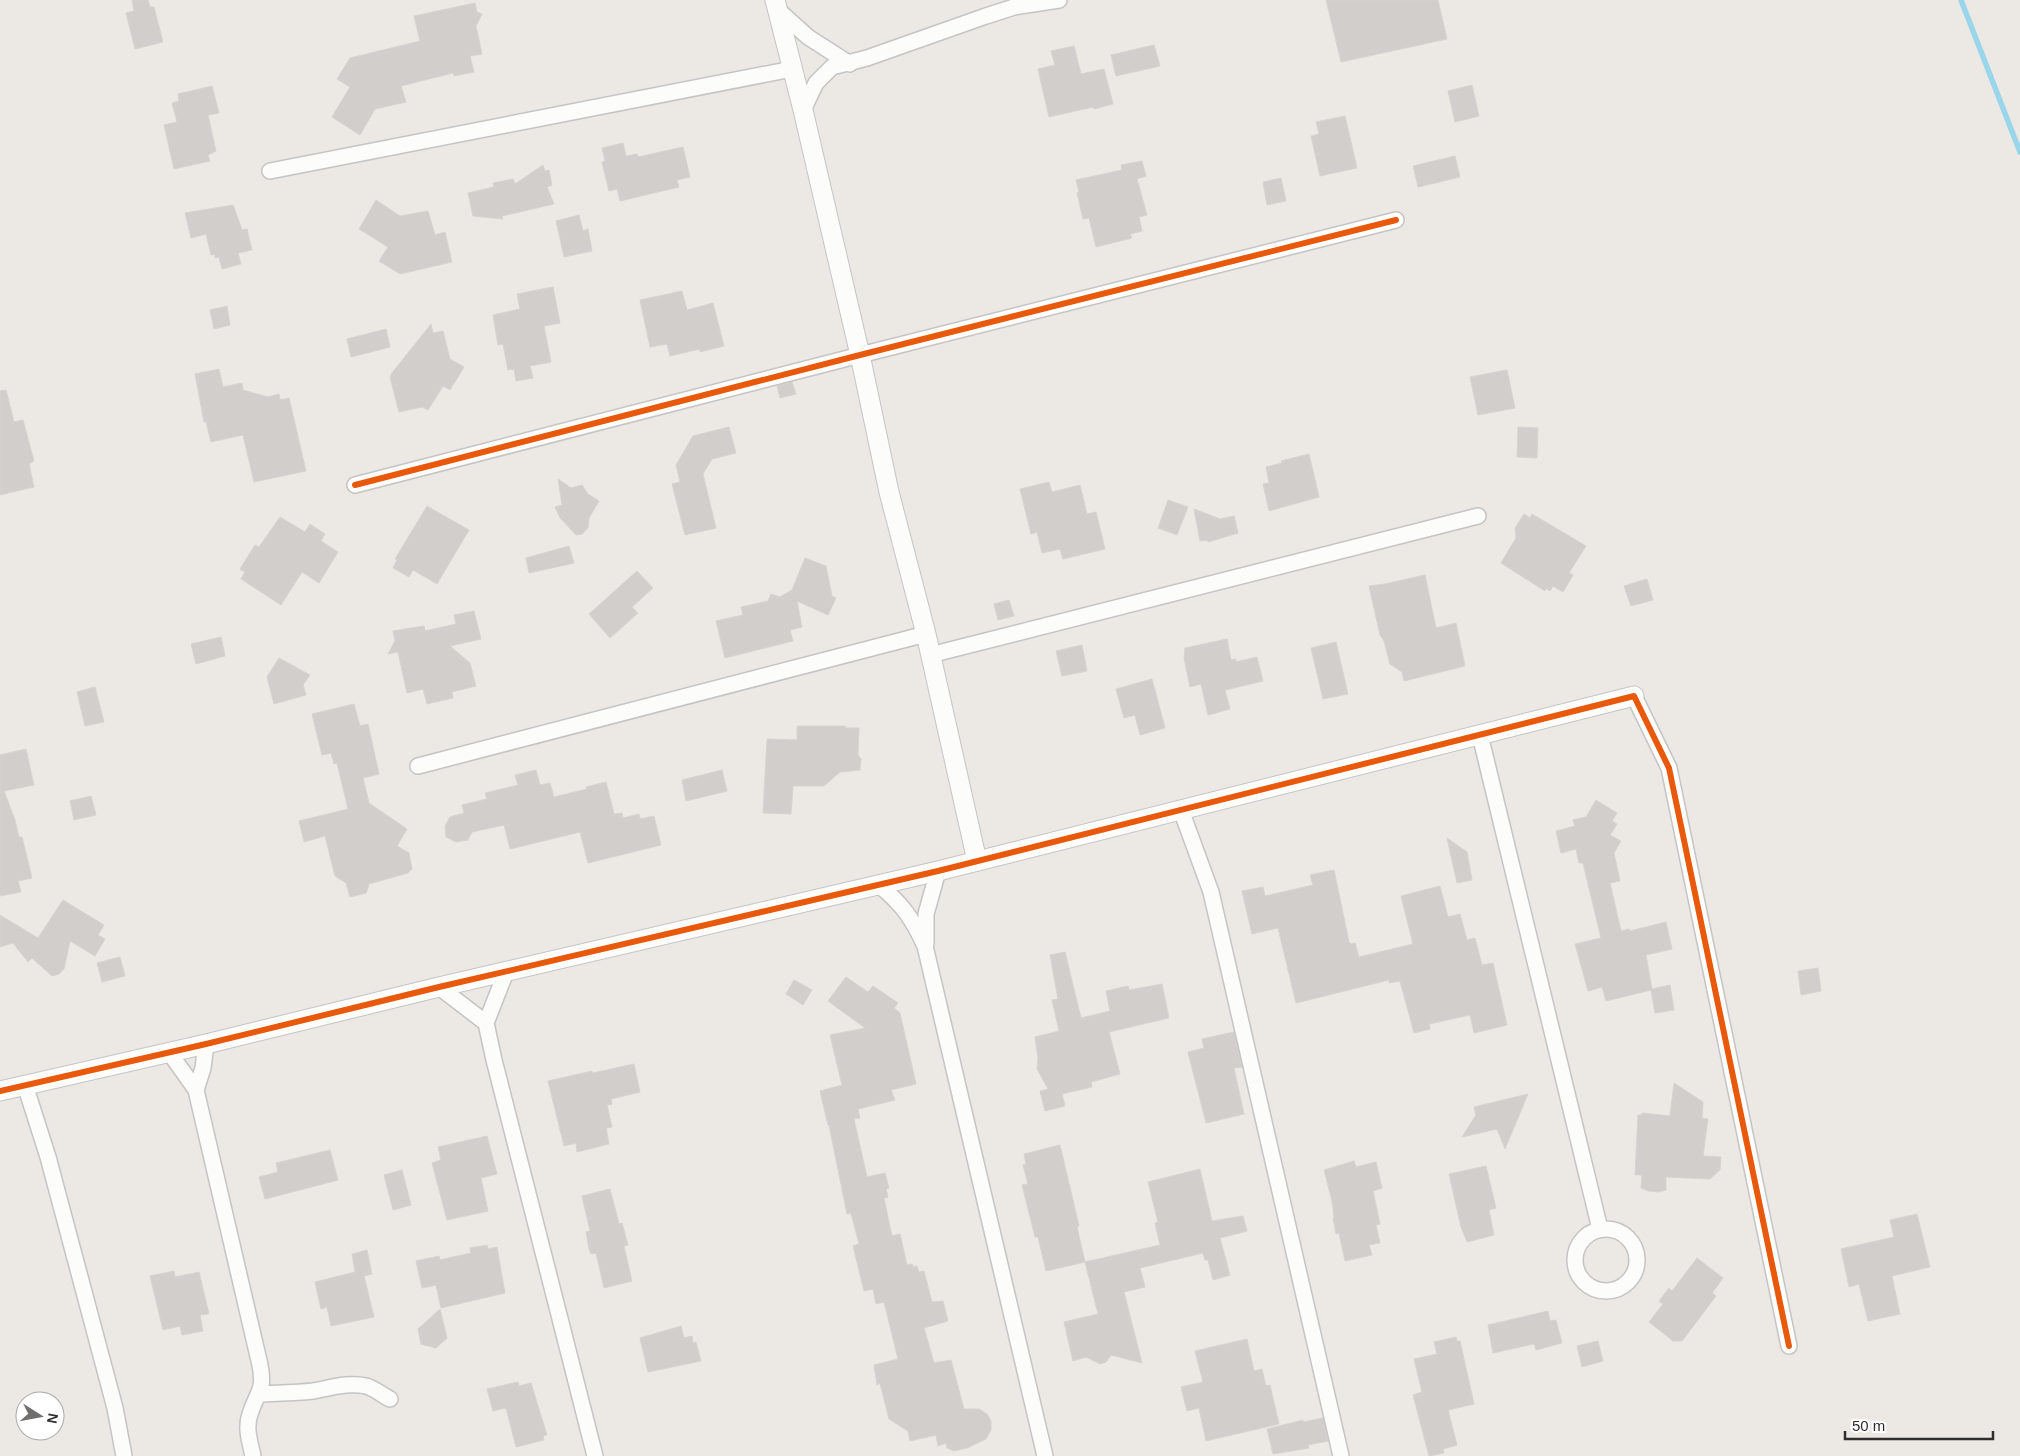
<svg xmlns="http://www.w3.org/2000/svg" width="2020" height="1456" viewBox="0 0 2020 1456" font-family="Helvetica,sans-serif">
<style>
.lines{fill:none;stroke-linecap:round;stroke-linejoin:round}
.stream{stroke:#99d6ec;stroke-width:5.5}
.building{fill:#d1cecb;stroke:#d7d4d0}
.minor-casing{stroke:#c5c4c5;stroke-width:18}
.tertiary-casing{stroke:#c5c4c5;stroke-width:21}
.minor{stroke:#fcfcfb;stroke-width:15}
.tertiary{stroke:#fcfcfb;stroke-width:19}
.cycleway-casing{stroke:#fff;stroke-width:9}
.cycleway{stroke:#e8590c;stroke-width:6}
</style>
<rect width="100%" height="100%" fill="#ece8e4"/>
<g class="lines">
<path class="stream" d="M1961,0L2020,152"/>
</g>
<path class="building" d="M132,0H148L150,7H154L163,42L135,49L126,13L134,11Z
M1326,0H1438L1447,39L1341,62Z
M475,3L477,12L482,14L476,26L482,54L470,56L474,72L454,76L453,73L401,86L406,102L375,109L360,135L332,117L350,87L337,79L350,58L420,41L414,16Z
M1154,45L1160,66L1116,76L1111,55Z
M1074,46L1081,74L1104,69L1113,104L1094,109L1093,107L1049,117L1038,69L1055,65L1051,51Z
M1472,85L1479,116L1455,122L1448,91Z
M212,86L219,113L208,115L216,151L208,155L210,161L174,169L164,125L177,122L172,103L179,101L178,94Z
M1345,116L1357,168L1320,176L1311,136L1319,134L1316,122Z
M623,143L626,156L637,154L638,157L683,147L690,177L677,180L679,187L620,201L617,189L609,191L602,162L605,161L602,148Z
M1455,156L1460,177L1418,187L1413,166Z
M1142,161L1146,176L1137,179L1147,215L1139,217L1142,231L1130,234L1132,238L1096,247L1089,218L1083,219L1077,193L1079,192L1076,180L1122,170L1121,165Z
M543,165L545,171L549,170L552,185L547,187L554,204L502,216L503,219L473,216L468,193L494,187L493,183L513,179L515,184Z
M1281,178L1286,201L1267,205L1263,182Z
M376,200L400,216L428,211L435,235L445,232L452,262L400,274L379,261L388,247L359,229Z
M233,205L242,230L247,229L252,250L238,253L241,264L222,269L219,257L215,258V254L211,255L206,234L191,238L185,213Z
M579,215L583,231L588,229L592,251L564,257L556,221Z
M553,287L560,323L544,326L551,362L530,366L533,378L516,381L514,369L508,370L503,344L498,345L493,315L520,309L517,294Z
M682,291L687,310L713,303L724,346L700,352V349L670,356L667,344L650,347L640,300Z
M227,306L230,325L214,329L210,310Z
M431,324L433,333L443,331L450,359L464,367L450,390L443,386L428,410L422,407L399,412L390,377L392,373Z
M386,329L390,347L351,357L347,339Z
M219,369L223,387L242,383L243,390L268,397L279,394L280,400L289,398L306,471L254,482L243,435L211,442L206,422H204L195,374Z
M1507,370L1515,408L1478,415L1470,377Z
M792,382L796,394L780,398L777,386Z
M6,390L14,422L23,420L34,461L29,464L34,487L0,495V391Z
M729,427L736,453L712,459L703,474L716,528L685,535L672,484L680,482L676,465L693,436Z
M1518,427L1538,428L1537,458L1517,457Z
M1309,454L1319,497L1269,511L1263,484L1269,483L1266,467L1282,463L1281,461Z
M558,479L571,488L582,485L588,494L599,501L589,518L588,528L582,534L576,535L560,518L555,507L562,505Z
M1049,482L1052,492L1080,485L1087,514L1096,512L1105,549L1063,559L1060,549L1042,553L1037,532L1031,534L1020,489Z
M1168,500L1188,507L1177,535L1158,528Z
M427,506L469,530L437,584L413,570L409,577L393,568L397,560L395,559Z
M1194,509L1220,519L1234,516L1238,533L1208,542L1207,540L1200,541Z
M1524,514L1530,518L1532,514L1586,546L1569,573L1573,575L1563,592L1553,586L1550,591L1546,588L1545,591L1501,563L1516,538L1515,528Z
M280,517L305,532L310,524L325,534L321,541L338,552L319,583L302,572L281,605L241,579L245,572L240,569L255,545L259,547Z
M569,546L574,563L529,573L526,558Z
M805,558L826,566L832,596L836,598L828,615L797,601L802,627L790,630L793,641L725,658L716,621L743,615L741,607L768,601L771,594L780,597L792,590Z
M637,571L653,588L632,607L638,613L610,638L589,614Z
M1425,575L1436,628L1456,623L1465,666L1404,681L1402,672L1390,664L1384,641L1380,635L1369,586L1385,584Z
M1647,579L1653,600L1631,606L1624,586Z
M1009,600L1014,616L998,620L994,604Z
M474,611L481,639L450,646L470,663L476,686L452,692L453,698L427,704L423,689L407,693L398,652L388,654L395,641L393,631L424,626L425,631L456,624L454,615Z
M221,637L225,656L196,664L191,644Z
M1227,639L1231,660L1236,659V662L1257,657L1263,681L1225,690L1230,709L1208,715L1201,684L1190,687L1184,658L1185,648Z
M1336,642L1348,694L1323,699L1311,648Z
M1082,645L1087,671L1062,676L1056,651Z
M279,658L310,675L303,685L306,695L274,704L267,677Z
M1152,679L1165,728L1140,735L1135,715L1124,718L1116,689Z
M95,687L104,722L85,726L77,692Z
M354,704L360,726L368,724L379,774L363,778L369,803L407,829L397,846L409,853L412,869L408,873L369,884L366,893L350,897L346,883L335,876L325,836L304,842L299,821L348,809L337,763L334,764L331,753L322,755L312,714Z
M797,726H845L846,728H859L858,755L861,759L860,770L840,772L824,786H793L791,814L763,813L767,739L797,740Z
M26,749L34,785L4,791L15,820L19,837H22L32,878L18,881L21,892L0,896V755Z
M536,770L540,785L550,783L554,797L587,789L586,787L606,782L614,814L622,813L623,818L639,814L640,819L654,816L661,845L588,863L580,832L510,849L504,825L472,832L468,840L456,842L446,837L445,826L450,817L464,813L462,805L487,799L485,793L518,785L515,775Z
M722,770L727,791L686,801L682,780Z
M91,796L96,815L74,820L70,801Z
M1596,800L1617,813L1612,821L1617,824L1610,835L1621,841L1614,853L1620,881L1610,883L1621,931L1629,929L1630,931L1666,922L1672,949L1646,955L1652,989L1670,985L1674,1010L1655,1013L1651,990L1606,1001L1602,987L1588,991L1575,944L1601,938L1583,863H1579L1576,849L1561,853L1556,831L1575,826L1573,820L1586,817Z
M1447,838L1467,852L1472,880L1457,883Z
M1334,870L1349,942L1351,944L1355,943L1359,957L1413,944L1401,896L1440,886L1448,917L1460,914L1467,940L1475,938L1482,965L1493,963L1507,1025L1474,1033L1470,1015L1429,1024L1430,1029L1414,1033L1400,981L1389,983V980L1296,1003L1278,928L1252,934L1242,891L1263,887L1265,896L1313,885L1310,875Z
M63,900L104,925L98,935L105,939L95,956L70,941L64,969L59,974L52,976L32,958L28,962L13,943L0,947V915L38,938Z
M1065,952L1081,1018L1110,1011L1106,991L1128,986L1129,990L1162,984L1169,1018L1109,1032L1120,1074L1091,1082L1092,1087L1062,1094L1065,1106L1045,1111L1040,1091L1048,1089L1037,1069L1038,1058L1035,1037L1059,1031L1052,1000L1058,999L1050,955Z
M120,957L125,976L102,982L97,963Z
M1818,968L1821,991L1801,995L1798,971Z
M846,977L868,992L873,986L898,1003L894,1008L900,1013L916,1084L891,1090L895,1100L858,1109L860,1118L854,1119L867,1177L885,1173L889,1188L886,1189L888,1197L884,1198L892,1236L900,1234L907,1265L912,1264L913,1267L917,1266L919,1272L924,1271L932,1302L943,1301L948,1321L924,1328L934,1363L951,1360L964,1409H979L987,1414L991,1421V1430L986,1439L967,1448L954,1451L947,1448L946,1443L938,1446L936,1435L910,1441L908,1431L889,1419L880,1383L877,1385L874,1365L898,1359L884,1302L876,1304L873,1289L864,1291L853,1246L859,1244L851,1213L847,1214L829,1125H828L820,1091L842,1085L830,1035L865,1028L828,1001Z
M794,980L812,990L803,1005L786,994Z
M1234,1032L1242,1067L1234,1068L1244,1114L1206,1123L1188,1052L1204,1048L1202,1039Z
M634,1064L640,1092L611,1099L612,1104L607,1105L612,1127L606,1128L609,1144L577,1152L576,1143L564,1146L548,1081L592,1071L593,1073Z
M1674,1083L1703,1102L1702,1118L1708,1119L1703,1156L1721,1157L1720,1170L1710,1179L1666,1177V1190L1659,1192L1648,1191L1641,1188L1642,1175H1635L1638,1115H1642V1113L1670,1116Z
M1528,1094L1505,1149L1497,1129L1462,1137L1476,1115L1474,1107Z
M487,1136L497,1174L481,1178L488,1211L447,1220L432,1163L441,1160L438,1147Z
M1060,1145L1079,1226L1077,1227L1085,1262L1046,1271L1038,1237H1035L1022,1185L1028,1184L1023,1165L1026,1164L1024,1154Z
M330,1150L338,1180L265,1199L259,1177L278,1172L276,1163Z
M1354,1161L1356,1167L1376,1162L1382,1188L1373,1191L1380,1224L1376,1225L1380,1243L1369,1245L1372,1255L1345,1261L1339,1233L1336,1234L1333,1218L1334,1217L1332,1201L1324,1170Z
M1486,1166L1496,1208L1489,1210L1494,1235L1467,1242L1461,1227L1449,1174Z
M1200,1169L1212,1221L1243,1216L1247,1231L1220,1238L1230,1275L1213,1280L1208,1260H1205L1203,1253L1140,1268L1145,1287L1124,1292L1142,1363L1111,1355L1106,1362L1100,1364L1086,1357L1073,1361L1064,1322L1098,1314L1085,1262L1160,1245L1155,1223L1158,1222L1148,1182Z
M402,1170L411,1205L393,1210L384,1175Z
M610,1189L619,1224L622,1223L628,1245L624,1246L632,1281L604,1288L596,1253L591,1254L589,1249L586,1232L590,1231L582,1196Z
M1917,1214L1930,1267L1892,1276L1900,1314L1868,1321L1859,1284L1849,1287L1841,1249L1894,1237L1890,1220Z
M487,1245L488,1249L497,1247L505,1293L441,1308L436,1285L422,1288L416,1261L439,1256L440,1260L471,1253L470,1248Z
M367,1250L372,1274L364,1276L374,1317L331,1326L327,1307L321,1309L315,1282L355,1272L352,1254Z
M1697,1258L1723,1278L1712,1293L1716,1296L1682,1341H1673L1649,1322L1663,1304L1659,1301L1669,1288L1672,1291Z
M174,1271L175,1277L199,1272L209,1314L200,1315L203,1331L182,1335L180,1326L163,1330L150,1276Z
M440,1309L447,1338L436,1348L421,1344L418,1329Z
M1548,1311L1550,1321L1556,1320L1562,1343L1536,1350L1534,1344L1493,1353L1488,1325Z
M681,1326L684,1338L692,1336L693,1343L696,1342L701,1361L648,1372L640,1338Z
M1456,1337L1457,1341H1460L1474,1404L1448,1410L1457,1445L1443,1449L1444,1453L1429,1456L1413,1395L1422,1392L1414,1359L1437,1354L1434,1342Z
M1247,1339L1254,1371L1262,1369L1266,1386L1270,1385L1279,1424L1206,1441L1199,1408L1187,1411L1181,1387L1203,1382L1195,1351Z
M1598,1341L1603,1361L1582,1367L1577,1346Z
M518,1382L519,1386L531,1383L547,1435L543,1436L544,1440L516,1447L506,1408L493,1411L487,1389Z
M1323,1418L1328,1441L1308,1445L1309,1448L1273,1454L1267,1429L1303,1420V1422Z"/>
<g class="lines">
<defs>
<path id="minor" d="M778,10L808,37L850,64
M803,110L816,83L832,67L867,58L986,16L1014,7L1059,0
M270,171L792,69
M355,485L860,355L1396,220
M930,655L1478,516
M1634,696L1669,768L1789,1346
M1480,735L1600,1229
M418,766L926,634
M1181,810L1211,892L1341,1456
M879,885C903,905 912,918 925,946L1045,1456
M926,943V914L938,871
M439,987L486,1023L494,1060L595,1456
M486,1023L506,972
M169,1052L196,1090L260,1365C265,1391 257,1392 250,1414C245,1428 250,1442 253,1456
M25,1085L48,1157L115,1408L124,1456
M196,1090L203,1068L206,1044
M1575 1260a31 31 0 1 1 62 0a31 31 0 1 1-62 0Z
M259,1394C277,1393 295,1393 313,1391C331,1388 347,1382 366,1386C374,1388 382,1395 390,1399"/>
<path id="tertiary" d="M775,0L803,110L860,355L889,492L926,634L977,861
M0,1091L206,1044L439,987L938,871L1634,696"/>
</defs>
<use href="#minor" class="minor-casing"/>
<use href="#tertiary" class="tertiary-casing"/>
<use href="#minor" class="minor"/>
<use href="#tertiary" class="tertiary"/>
<defs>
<path id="cycleway" d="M355,485L860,355L1396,220
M0,1091L206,1044L439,987L938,871L1634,696L1669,768L1789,1346"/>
</defs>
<use href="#cycleway" class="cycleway-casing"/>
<use href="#cycleway" class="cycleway"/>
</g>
<g transform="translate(40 1416) rotate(101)"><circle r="24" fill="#ffffff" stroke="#ababab"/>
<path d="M0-4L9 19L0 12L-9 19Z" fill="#706f6e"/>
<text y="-8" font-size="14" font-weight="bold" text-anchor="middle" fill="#2e2e2e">N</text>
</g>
<path d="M1845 1431v8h148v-8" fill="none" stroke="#2e2e2e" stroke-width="2.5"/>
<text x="1852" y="1431" font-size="15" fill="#2e2e2e" stroke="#ffffff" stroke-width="4" paint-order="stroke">50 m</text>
</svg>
